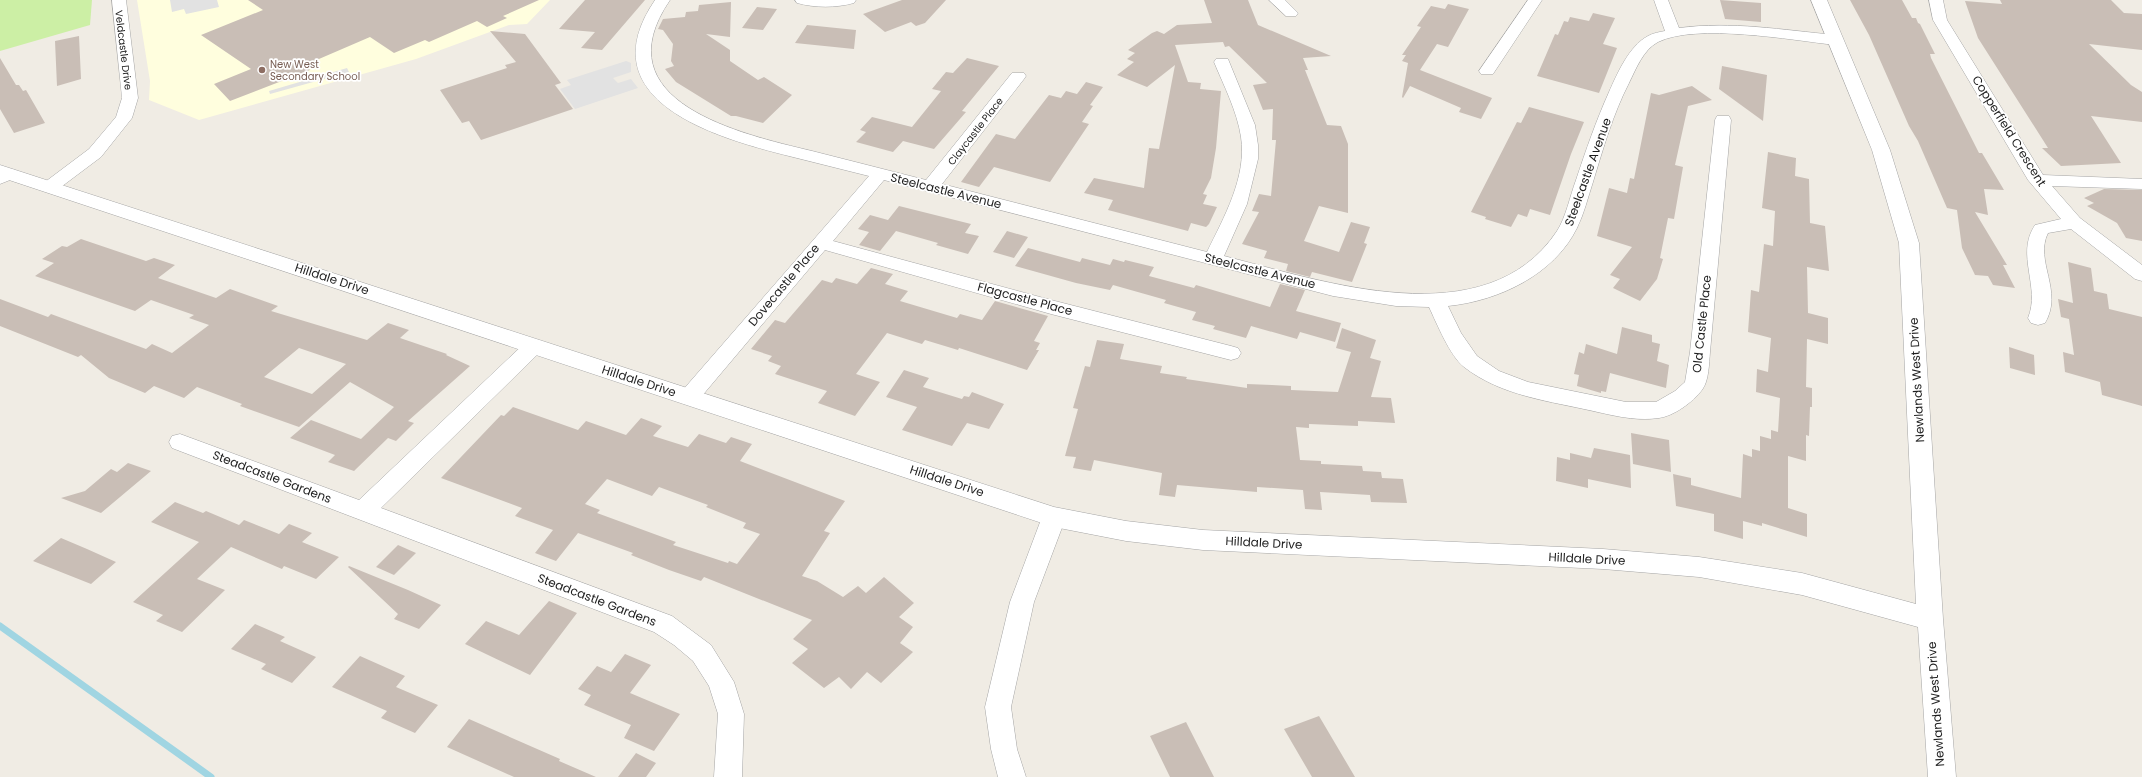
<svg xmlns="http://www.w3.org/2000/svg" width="2142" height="777" viewBox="0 0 2142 777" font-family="Poppins,sans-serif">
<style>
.education{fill:#fffede}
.grass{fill:#ccefa5}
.parking{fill:#e2e2e2}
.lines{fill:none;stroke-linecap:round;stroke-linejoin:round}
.stream{stroke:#a0d5e2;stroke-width:7}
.building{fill:#c9beb6;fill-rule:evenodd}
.minor-casing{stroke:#a5a5a5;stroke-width:1}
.tertiary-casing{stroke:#a5a5a5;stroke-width:1}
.minor{fill:#fff;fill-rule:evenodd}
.tertiary{fill:#fff;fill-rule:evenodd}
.education-dot{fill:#8d6e63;stroke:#fff;stroke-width:1.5}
.labels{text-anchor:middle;stroke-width:3.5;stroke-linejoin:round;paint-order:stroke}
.far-street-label{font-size:10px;fill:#1e1e1e;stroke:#fff}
.far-education-label{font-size:10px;fill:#785e54;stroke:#fff;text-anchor:start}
.street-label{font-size:12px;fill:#1e1e1e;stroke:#fff}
</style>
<rect width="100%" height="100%" fill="#f0ece4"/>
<path class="education" d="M137,0H550L527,24L509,25L416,59L199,120L149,100L150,81Z"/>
<path class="grass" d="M0,0H92L90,25L0,51Z"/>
<path class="parking" d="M170,0H217L219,7L186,14L184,9L172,12Z
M626,61L631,63V72L613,78L618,83L631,79L638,88L575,109L560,89L571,85L567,80Z
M347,68L349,72L270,94L269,91Z"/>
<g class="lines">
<path class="stream" d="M0,626L211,777"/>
</g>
<path class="building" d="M248,0H539L503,16L507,18L487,27L477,21L429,42L425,40L394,53L370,37L305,65L310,70L230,101L214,84L251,69L201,35L263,10Z
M585,0H645L602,50L581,48L595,32L559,29Z
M902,0H946L925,23L916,26L911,22L885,32L863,14Z
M1204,0H1248L1258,25L1331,56L1303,58L1308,70H1305L1327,125L1341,126L1348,144V213L1319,206L1304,241L1339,252L1351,222L1370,227L1364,243L1367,244L1352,282L1312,272L1310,277L1286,271L1288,264L1264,258L1267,251L1242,244L1259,212L1252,211L1259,194L1271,196L1276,140H1272L1273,109L1263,110L1253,85L1267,83L1229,46L1225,47L1223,42L1175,45L1188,82L1201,83L1200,89L1221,91L1216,148L1211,178L1203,194L1207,195L1203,204L1217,207L1209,224L1206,227L1191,223L1188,231L1108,210L1113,200L1084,193L1094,178L1144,188L1149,148L1159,149L1175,65L1147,87L1117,75L1134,62L1127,59L1135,53L1128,50L1152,33L1157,31L1164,34L1177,25L1212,23Z
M1720,0L1761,3V22L1725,19Z
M1850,0H1902L1912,18H1916L1918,23L1920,24L1935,54H1930L1931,58L1979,153H1982L2004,190L1984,189L1988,215L1975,212L2007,265H2003L2015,288L1993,285L1988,276L1975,275L1962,248L1957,210L1947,208L1918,141L1909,126L1869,35Z
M2000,0H2111L2124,13L2142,14V50L2089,44L2131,85L2142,92V122L2091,116L2121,163L2061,166L2042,148H2048L1978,38L1965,1L2002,4Z
M731,2L730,37L706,34L730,50V61L758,80L764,77L792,95L763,123L736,116H731L676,82L665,69L674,66L671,61L673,44L663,30L658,29L663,19L685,17L686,12L698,11L699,5Z
M1448,4L1469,9L1448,47L1437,44L1420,70L1492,98L1481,119L1459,112L1461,108L1410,86L1403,98L1402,97L1408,63L1402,61L1406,55H1402L1421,27L1417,26L1431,6L1445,9Z
M757,7L777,9L763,30L742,28Z
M1593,13L1615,18L1603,44L1617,48L1599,93L1537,76L1555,34L1558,35L1564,21L1568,22L1570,17L1589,21Z
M807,25L856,30L854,49L795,43Z
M490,31L525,34L561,83L555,85L573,109L481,140L469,121L462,123L440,90L507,68L505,65L516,62Z
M79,36L81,79L57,86L55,41Z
M0,58L16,85H19L23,91L26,90L45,123L14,133L0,109Z
M967,58L999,66L962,111L966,112L934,149L903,141L893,152L856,142L866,132L860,130L872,117L912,127L941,91L932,89L946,72L953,73Z
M1722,66L1767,75L1763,121L1719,89Z
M1086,82L1103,87L1090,105L1093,106L1082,122L1089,124L1050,182L994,167L979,187L961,182L996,134L1015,139L1049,95L1061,98L1066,91L1077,94Z
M1692,86L1712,100L1688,106L1675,165L1683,167L1674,219L1668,218L1660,258L1663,259L1657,279L1640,301L1613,288L1620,279L1610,275L1632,247L1597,236L1609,188L1627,193L1630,178L1634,179L1651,93L1659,95Z
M1529,107L1584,122L1571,154L1550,215L1530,209L1527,217L1518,214L1511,227L1485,219L1486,217L1471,212L1517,122L1521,123Z
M1768,152L1796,158L1795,176L1809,179L1810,223L1825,226L1829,271L1807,267L1808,313L1828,318V344L1807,339L1806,387L1812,388V407H1810L1809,436L1806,435V461L1788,456V508L1807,514V537L1762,523V526L1743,521V539L1714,531V514L1676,506L1673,474L1691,478V485L1741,498L1743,454L1752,457V449L1760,451V436L1771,439V430L1778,432L1780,398L1756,392L1757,369L1768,372L1771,338L1748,332L1751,290L1759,292L1764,244L1773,246L1775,211L1762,208Z
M2104,189L2142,190V241L2126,238L2117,223L2087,206L2094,203L2084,198Z
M899,206L971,224L965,233L979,236L968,254L936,245L938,243L896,231L880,251L859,245L869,232L858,229L870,215L888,220Z
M1007,231L1028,237L1014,258L993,252Z
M81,239L146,261L154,258L175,265L158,278L216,298L230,289L278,306L271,311L367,340L388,323L409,330L400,338L447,354L446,355L470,366L408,421L414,423L396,441L388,438L354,471L328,462L335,455L290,438L311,420L361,439L394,407L350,382L299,427L240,406L242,404L197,387L184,398L154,386L145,393L109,378L81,355L78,357L0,326V299L48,317L51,314L146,349L152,344L172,353L209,325L189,318L194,315L151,300L135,311L35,276L54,263L42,259L62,246L67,247ZM299,348L346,364L312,394L264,377Z
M1028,248L1080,262L1082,258L1110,265L1113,259L1124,262L1125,260L1154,267L1149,276L1194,288L1196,285L1270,307L1280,284L1305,290L1296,311L1341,323L1335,342L1300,332L1297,339L1251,326L1246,338L1213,329L1215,326L1192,320L1196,312L1164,303L1166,300L1113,285L1110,290L1076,283L1015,266Z
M2068,262L2091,268L2094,291L2107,294L2109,309L2142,317V406L2102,395L2100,382L2065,372L2063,352L2074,355L2069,319L2061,317L2058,299L2073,303Z
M871,268L893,274L885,284L908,291L900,301L957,318L960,314L982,320L995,301L1048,316L1034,341L1040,343L1036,350H1039L1027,370L959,348L958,350L925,340L922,344L887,333L856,374L880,382L855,416L818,403L827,391L775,374L781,366L768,361L772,356L751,349L775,320L785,323L822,280L832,283L836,278L857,284Z
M1622,327L1652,335V342L1660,344L1657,361L1669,365L1666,388L1610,373L1606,392L1601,391V393L1577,386L1579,375L1574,374L1579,352L1584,354L1586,344L1617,354Z
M1342,328L1376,340L1370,358L1381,361L1371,397L1391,398L1395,423L1358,421V426L1309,424V428L1296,427L1300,460L1321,461V464L1362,466L1363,471L1381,472L1382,478L1403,479L1407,503L1371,502L1370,495L1320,492L1322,510L1305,509L1303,490L1257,487V492L1177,485L1175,497L1159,495L1162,473L1094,460L1091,471L1073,468L1076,457L1065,456L1078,409L1073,408L1085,366L1090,367L1097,340L1124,344L1120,359L1162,366L1160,373L1187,377L1186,379L1247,388V384L1272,385L1291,386V390L1338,392L1351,352L1336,348Z
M2009,347L2034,355L2035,375L2010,368Z
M904,370L929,378L923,387L962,399L964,396L969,397L972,392L1004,404L989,429L967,423L952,446L902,430L917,407L886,397Z
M513,407L578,430L586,421L626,435L641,418L662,426L653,436L688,447L699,434L726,443L731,437L752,444L740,461L845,501L824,531L830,533L802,576L817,581L843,597L858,586L866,593L884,577L914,603L899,617L913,627L900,643L913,652L881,683L867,672L851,689L839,677L824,688L792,663L808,649L793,639L812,620L704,577L701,581L669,570L631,555L633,553L578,533L556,561L535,553L553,530L515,516L522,508L441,478L501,415L504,416ZM607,479L652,496L659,487L708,505L706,507L746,523L743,528L760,534L737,564L729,561L728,563L673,545L676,542L597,513L600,510L585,504Z
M1631,433L1669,440L1671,472L1633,464Z
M1594,448L1630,455L1631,488L1588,479V488L1556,481L1557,457L1570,460V453L1591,458Z
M128,463L151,471L101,513L61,498L85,491L111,469L117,472Z
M175,502L203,513L206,511L239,525L244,520L279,534L289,524L312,533L302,542L339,557L316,579L284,566L282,569L231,547L197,579L225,590L182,632L156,621L163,615L133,602L199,542L151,522Z
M61,538L87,549L116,562L91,584L33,561Z
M398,545L416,553L394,575L376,567Z
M349,566L408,590L441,605L419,629L394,619L398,614L348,567Z
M549,601L577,613L530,675L465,644L486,621L519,635Z
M255,624L285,637L280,641L316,657L292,683L261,669L266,664L231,649Z
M625,654L651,665L630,693L680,714L654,751L624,738L631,725L584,705L591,695L578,689L597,666L611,672Z
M360,656L405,676L396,687L438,705L415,733L381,718L387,711L332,687Z
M1319,716L1355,777H1312L1284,729Z
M469,719L560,759L559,761L596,777H514L447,747Z
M1186,722L1214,777H1170L1150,736Z
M636,753L656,763L646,777H618Z"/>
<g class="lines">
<defs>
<path id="minor" d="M112,0H126L138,98L132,118L101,157L57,190L51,191L45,190L42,186L45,182L89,149L116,117L122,98Z
M655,0H670C600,102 741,134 812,151C850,161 888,170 926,180L1012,73H1024L1026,76L1024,79L942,184L1207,252C1224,217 1247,177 1241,137C1237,111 1224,86 1214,62L1216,59H1228L1255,125L1258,145V159L1247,204L1224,256C1323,281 1486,338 1557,231C1566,217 1570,196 1576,180C1586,150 1596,121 1609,92C1617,74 1629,46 1648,36C1653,33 1660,32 1665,31L1654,0H1668L1679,28C1731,21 1783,30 1835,35L1840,37L1843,40L1840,43L1835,45C1792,40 1696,23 1658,42C1643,50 1636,69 1629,83C1613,114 1603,149 1593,182C1588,197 1584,214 1577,228C1554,275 1498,301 1448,306L1461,333L1477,356L1499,371L1528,382L1626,402H1656L1675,391L1685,382L1690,352L1715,120L1717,116H1729L1731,120L1710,352C1709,363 1709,381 1702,390C1693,402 1674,416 1659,418C1634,422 1608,414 1584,409C1542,400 1499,394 1464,367C1450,356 1437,324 1429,307L1396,306L1333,296L884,180L833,241L1051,300L1231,346L1238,348L1241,353L1238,358L1231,360L1051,314L825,250L696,403L689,405L682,403L678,397L682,391L869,176C842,169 816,163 789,156C717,138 586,101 655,0Z
M795,0H856L854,3C836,8 815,8 797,3Z
M1269,0H1285L1298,13L1296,16H1286Z
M1528,0H1542L1493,74H1481L1479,71Z
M1929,0H1943L1947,20L2043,175L2142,179V189L2052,186L2080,218L2142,265V281L2135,279L2071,229L2048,233C2034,261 2064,291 2045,323L2038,325L2031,323L2028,318C2041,287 2015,255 2035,225L2061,219L2028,180L1933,20Z
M9,169L15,170L18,174L15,178L0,184V172Z
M534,339L541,341L544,346L541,351L381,508L672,616L711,645L734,682L744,714L742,777H714L718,714L709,686L693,661L674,645L654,632L172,448L169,442L172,436L180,434L359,500L527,341Z
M1054,508L1062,510L1066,517L1034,602L1011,707L1017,749L1026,777H998L991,749L985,707L1010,602L1042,517L1046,510Z"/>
<path id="tertiary" d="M1811,0H1827L1890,150L1919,243L1943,619L1956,777H1928L1918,627L1802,595L1699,577L1603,569L1203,550L1126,541L1054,527L0,177V165L1054,507L1126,521L1203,530L1603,549L1699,557L1802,573L1916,604L1899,243L1872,150Z"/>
</defs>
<use href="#minor" class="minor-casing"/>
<use href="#tertiary" class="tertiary-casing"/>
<use href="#minor" class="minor"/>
<use href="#tertiary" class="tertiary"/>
</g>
<circle class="education-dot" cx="262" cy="70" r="4"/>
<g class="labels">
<g class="far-street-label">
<text transform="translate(124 50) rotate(83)" y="4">Veldcastle Drive</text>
<text transform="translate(975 131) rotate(-52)" y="4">Claycastle Place</text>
</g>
<g class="far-education-label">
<text x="270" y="68">New West<tspan x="270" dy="12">Secondary School</tspan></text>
</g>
<g class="street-label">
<text transform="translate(2009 131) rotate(58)" y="4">Copperfield Crescent</text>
<text transform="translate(1588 172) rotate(-70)" y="4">Steelcastle Avenue</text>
<text transform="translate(946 191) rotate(14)" y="4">Steelcastle Avenue</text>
<text transform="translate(1260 271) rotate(14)" y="4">Steelcastle Avenue</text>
<text transform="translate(332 279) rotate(18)" y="4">Hilldale Drive</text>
<text transform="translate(784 285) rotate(-50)" y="4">Dovecastle Place</text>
<text transform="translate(1025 299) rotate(15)" y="4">Flagcastle Place</text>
<text transform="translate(1702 324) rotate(-84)" y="4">Old Castle Place</text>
<text transform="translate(1917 380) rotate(-93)" y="4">Newlands West Drive</text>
<text transform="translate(639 381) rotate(18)" y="4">Hilldale Drive</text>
<text transform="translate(272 477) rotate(21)" y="4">Steadcastle Gardens</text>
<text transform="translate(947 481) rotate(18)" y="4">Hilldale Drive</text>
<text transform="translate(1264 543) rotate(3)" y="4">Hilldale Drive</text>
<text transform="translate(1587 559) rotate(3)" y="4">Hilldale Drive</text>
<text transform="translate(597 600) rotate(21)" y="4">Steadcastle Gardens</text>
<text transform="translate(1936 704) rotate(-94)" y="4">Newlands West Drive</text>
</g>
</g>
</svg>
